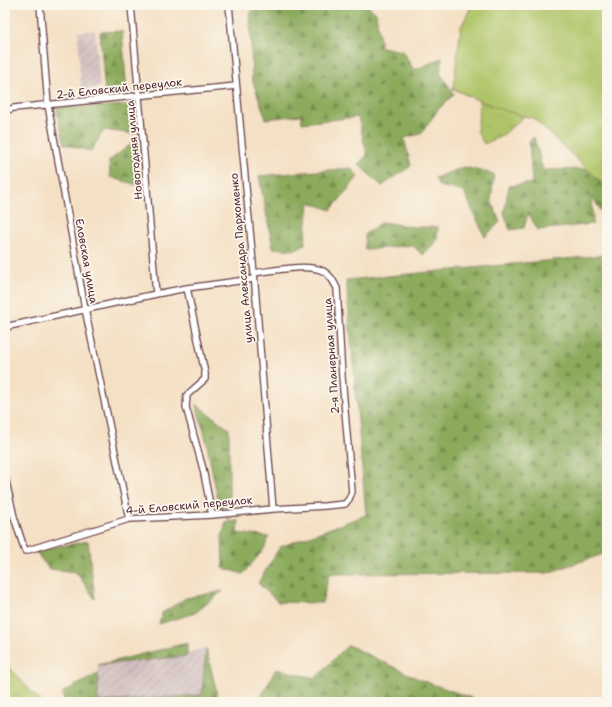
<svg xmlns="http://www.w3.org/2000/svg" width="612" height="707" viewBox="0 0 612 707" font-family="'Shantell Sans',sans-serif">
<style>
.industrial{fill:url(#industrial-furrows)}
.grass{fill:url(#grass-tufts);stroke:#7c724a}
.forest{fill:url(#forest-firs);stroke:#6a6444}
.garden{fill:#afc468;stroke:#7c724a}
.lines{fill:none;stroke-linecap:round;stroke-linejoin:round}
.minor-casing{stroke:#643c42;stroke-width:8}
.minor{stroke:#fff;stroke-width:5.5}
.labels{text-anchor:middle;stroke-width:3.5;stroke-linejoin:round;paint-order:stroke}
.street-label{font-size:11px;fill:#4a1f2b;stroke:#fbf7ec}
</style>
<defs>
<pattern id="industrial-furrows" width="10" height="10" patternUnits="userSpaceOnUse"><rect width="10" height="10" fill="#d1bfbf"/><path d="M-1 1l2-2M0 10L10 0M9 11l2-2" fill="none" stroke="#b5a4a4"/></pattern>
<pattern id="grass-tufts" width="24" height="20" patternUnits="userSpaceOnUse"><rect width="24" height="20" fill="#afc468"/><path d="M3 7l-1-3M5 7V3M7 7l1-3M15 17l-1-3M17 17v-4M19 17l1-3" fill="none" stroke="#98a85a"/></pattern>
<pattern id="forest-firs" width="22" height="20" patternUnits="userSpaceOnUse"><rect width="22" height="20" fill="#8baa5c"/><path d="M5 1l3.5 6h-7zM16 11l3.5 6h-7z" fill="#748a4c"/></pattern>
</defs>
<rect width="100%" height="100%" fill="#fbf7ec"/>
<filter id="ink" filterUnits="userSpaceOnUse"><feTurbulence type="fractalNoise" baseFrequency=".025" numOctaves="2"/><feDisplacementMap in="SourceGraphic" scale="8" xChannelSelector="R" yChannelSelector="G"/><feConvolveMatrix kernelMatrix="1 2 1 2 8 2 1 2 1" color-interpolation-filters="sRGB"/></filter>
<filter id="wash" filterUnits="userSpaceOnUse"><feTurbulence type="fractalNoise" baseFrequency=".012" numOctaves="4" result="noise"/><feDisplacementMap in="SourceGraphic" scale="16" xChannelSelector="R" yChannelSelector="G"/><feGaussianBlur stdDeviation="0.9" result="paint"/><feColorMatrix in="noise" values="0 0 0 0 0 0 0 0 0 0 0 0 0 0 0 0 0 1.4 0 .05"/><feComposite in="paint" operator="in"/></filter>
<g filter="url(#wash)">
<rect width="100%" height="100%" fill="#f4e0c4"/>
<path class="industrial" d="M95,30L100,87L81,90L78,32Z
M206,648L202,695L98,702V665L187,656L192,651Z"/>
<path class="grass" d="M480,101L524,116L503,135L484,144L477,131Z
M5,663L6,664L41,702H5Z"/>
<path class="forest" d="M255,5H366L376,13L381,47L402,51L414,70L442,58L440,73L454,94L437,111L421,134L404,138L411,166L382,186L358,164L367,155L358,117L302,123L301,115L266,119L252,79L250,14Z
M122,31L127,92L105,94L100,32Z
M133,105L135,134L104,130L91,151L64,144L56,108Z
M534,137L543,170L587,169L604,185L607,184V220L592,197L593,224L538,230L528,213L524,228L510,230L504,213L509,186L532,183L529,141Z
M134,142L140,186L110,177L109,161Z
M464,167L494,174L491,200L500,222L485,237L464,192L439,186L435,178Z
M351,168L358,177L331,210L309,202L305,244L294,250L273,248L259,176Z
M382,222L414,227H438L437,241L423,255L412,245L365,250V234Z
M607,255L606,553L547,573L329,574L322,603L278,602L258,583L280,547L366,515L346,280Z
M196,404L229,429V505L219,507L206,440Z
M239,521L237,533L269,537L264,549L243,574L223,568L222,537L226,522Z
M88,541L95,599L76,572L49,569L35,551Z
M223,591L195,613L159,624L162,613L186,598Z
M187,643V656L98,665Z
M348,645L421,680L483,702H258L276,669L315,678Z
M206,648L219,702H64L63,692L98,674V702L202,695Z"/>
<path class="garden" d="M472,5H607V184L604,185L533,118C505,113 478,100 453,89L461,27Z"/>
</g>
<g filter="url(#ink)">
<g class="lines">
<defs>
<path id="minor" d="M40,5L48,105L85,309L129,519
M131,5L156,294
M229,5L254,273L273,509
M5,111L14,108L236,86
M187,288L205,373V379L187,395L186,407L203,469L212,515
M5,327L156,294L187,288L253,279
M5,477L14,517L25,551L129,519L212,515L273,509L325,506L345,504L349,499L352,492L342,377L337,288C333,281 330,274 323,271C307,263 271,271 254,273"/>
</defs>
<use href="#minor" class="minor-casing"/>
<use href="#minor" class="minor"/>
</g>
</g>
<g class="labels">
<g class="street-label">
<text transform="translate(119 88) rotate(-6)" y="4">2-й Еловский переулок</text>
<text transform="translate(134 150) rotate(-95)" y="4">Новогодняя улица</text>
<text transform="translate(241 258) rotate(-95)" y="4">улица Александра Пархоменко</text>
<text transform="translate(87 261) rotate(80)" y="4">Еловская улица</text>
<text transform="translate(331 356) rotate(-94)" y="4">2-я Планерная улица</text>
<text transform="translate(189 505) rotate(-5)" y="4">4-й Еловский переулок</text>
</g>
</g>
<rect width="612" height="707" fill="none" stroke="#fbf7ec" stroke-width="20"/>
</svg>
